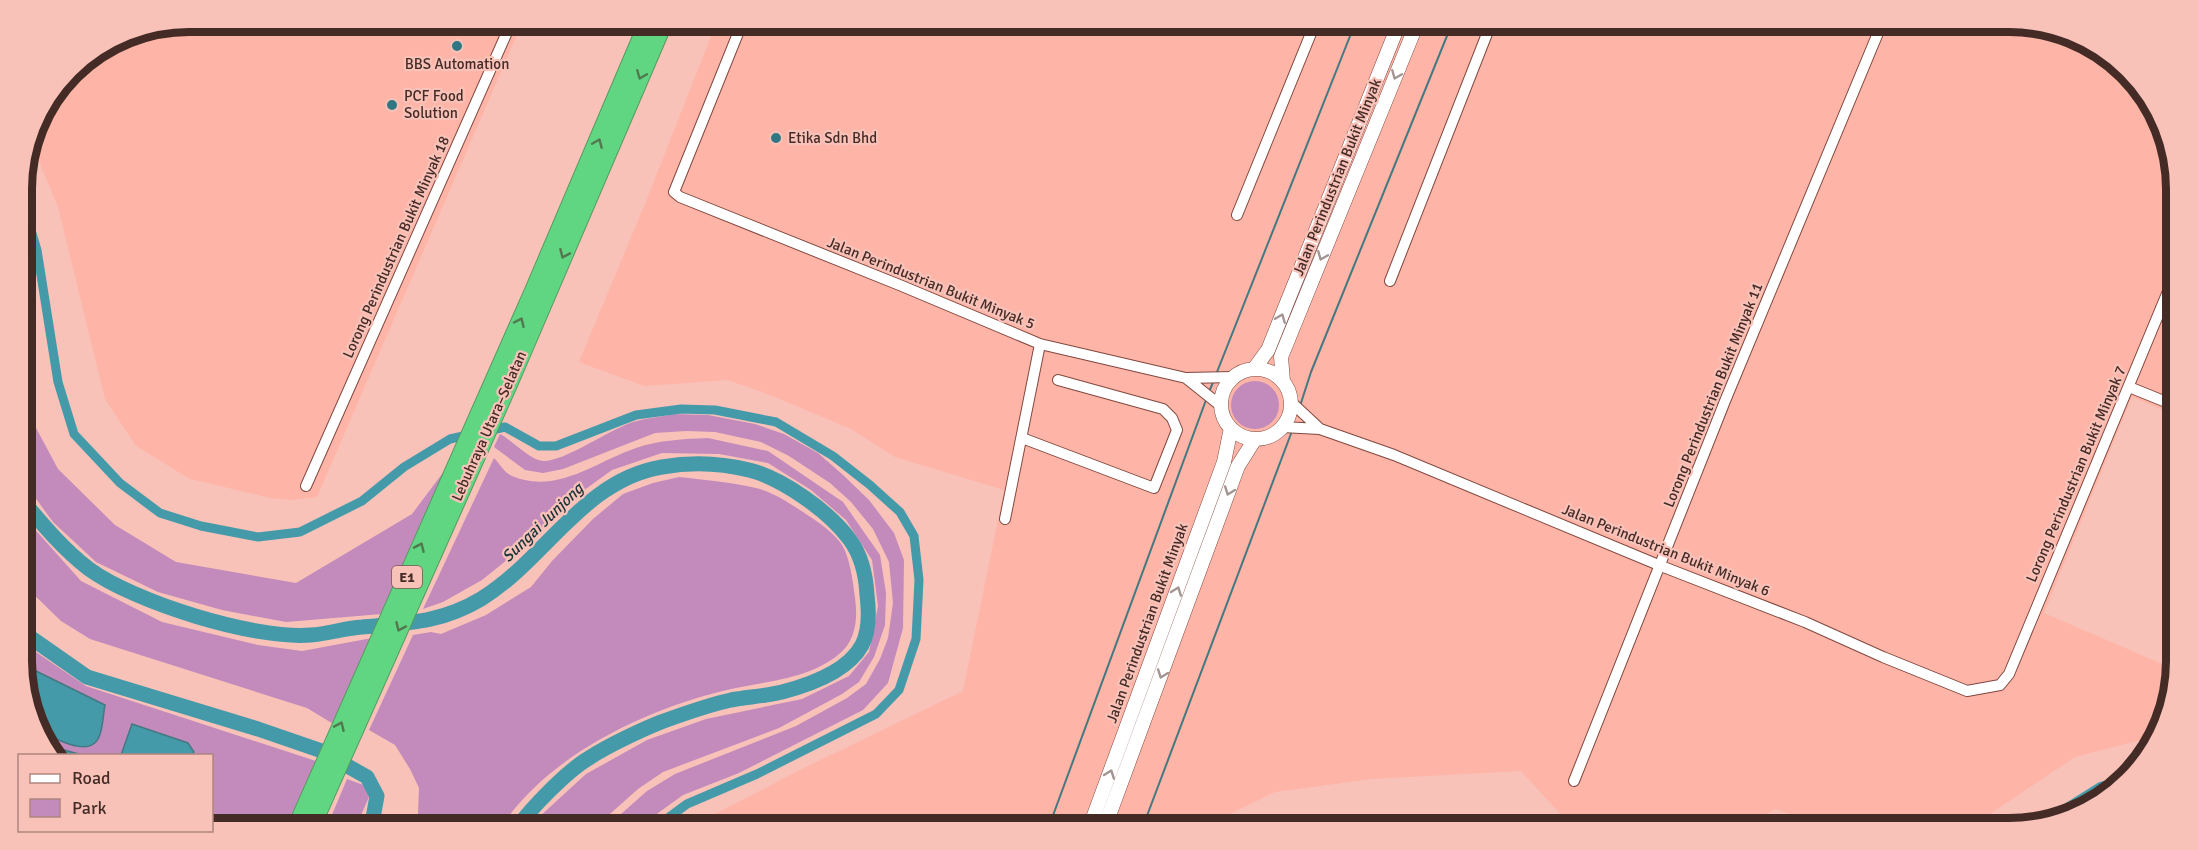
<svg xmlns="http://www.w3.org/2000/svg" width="2198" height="850" viewBox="0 0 2198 850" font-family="Signika,sans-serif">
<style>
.built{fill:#feb4a6}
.green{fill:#c38abc}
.water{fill:#449aa9;stroke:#447982;stroke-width:1.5}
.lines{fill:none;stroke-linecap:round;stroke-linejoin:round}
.stream{stroke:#447982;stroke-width:2}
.canal{stroke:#449aa9;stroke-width:9}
.river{stroke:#449aa9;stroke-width:15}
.minor-casing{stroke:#81483f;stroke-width:12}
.secondary-casing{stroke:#81483f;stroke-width:15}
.motorway-casing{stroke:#579a62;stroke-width:20}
.minor{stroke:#fff;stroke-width:10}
.secondary{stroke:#fff;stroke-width:14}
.motorway{stroke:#61d682;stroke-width:18}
.oneway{stroke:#52784f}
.oneway2{stroke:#a29592}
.poi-dot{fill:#317783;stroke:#f8c2b9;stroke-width:2}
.labels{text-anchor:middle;stroke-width:4.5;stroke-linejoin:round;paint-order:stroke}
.shield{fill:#f8c2b9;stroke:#7b5852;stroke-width:1.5}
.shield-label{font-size:14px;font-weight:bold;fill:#452b26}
.poi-label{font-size:15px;fill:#452b26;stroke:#f8c2b9;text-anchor:start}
.street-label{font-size:15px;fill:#452b26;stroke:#f8c2b9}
.water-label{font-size:16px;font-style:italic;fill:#193439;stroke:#f8c2b9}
.rim{fill:none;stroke:#452b26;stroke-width:8}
</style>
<rect width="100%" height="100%" fill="#f8c2b9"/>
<path class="built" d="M189,21H523L317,497L292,500L271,498L190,479L136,446L105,399L58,207L31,142L38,115L78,63L125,34Z
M717,21H2009L2063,30L2142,86L2176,167V415L2132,397L2044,613L2176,670L2168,715L2152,737L2075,757L1972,826L1951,829H1838L1775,809L1737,829H1574L1521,771L1372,779L1275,792L1199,829H686L800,770L963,691L1004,490L895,457L851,429L770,395L728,380L644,386L579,362L647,199Z"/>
<path class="green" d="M22,380L28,413L58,469L115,525L176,562L296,583L412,514L445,470L448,471L382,614L286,622L222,610L158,592L96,562L53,522L23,481Z
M1231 405a24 24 0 1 1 48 0a24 24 0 1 1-48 0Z
M674,414L708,415L755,424L784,434L818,453L842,474L869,500L894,533L904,560L903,628L888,683L863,710L739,773L683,795L636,829H604L647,791L675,774L796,726L847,698L866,684L880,659L888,638L893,603L889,562L873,529L851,502L830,483L789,456L761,442L715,432L686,431L655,433L563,469L543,473L525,470L494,447L500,434C512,440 530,460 543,461C564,462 610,429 633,422C646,418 661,417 674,414Z
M708,438L768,451L843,502L880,555L886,593L885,625L874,657L859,682L842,694L779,728L663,772L638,789L593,829H526L586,774L647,740L706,719L802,699L849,676L869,652L878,606L872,560L846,520L811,490L768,463L719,454L662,453L612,470L576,496L522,548L482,580L443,602L423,609L494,458C499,463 504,472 510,475C555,496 595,462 636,448C659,440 684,439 708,438Z
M679,477C705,480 731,482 756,488C776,493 795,507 812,518C821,524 836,535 842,545C850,558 853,582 855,598C858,619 856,641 838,655C807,680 764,681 727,690C646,709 546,756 500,829H410L418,814L419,788L410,769L395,745L369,730L413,635L431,632L441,634L486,615L531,587L552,561L593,519L623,494L653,483Z
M23,516L81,581L162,622L258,645L302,651L372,638L335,725L307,708L90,639L61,621L24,585Z
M24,644L86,686L319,762L286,829H212V756L55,755L24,694Z
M347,779L366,786L369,797L355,829H326Z"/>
<path class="water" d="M24,661L34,670L105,705C103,715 103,731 98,739C88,757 58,739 44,734L24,694Z
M132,724L188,743L194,752L192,755H121Z
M50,746L82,755H55Z"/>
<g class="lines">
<path class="stream" d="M1217,372L1356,21
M1209,392L1214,380
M1300,406L1311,372L1453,21
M1048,829L1206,400
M1142,829L1292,431"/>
<path class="canal" d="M22,200L37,250L58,382L74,434L120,483L160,513L201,526L258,537L300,532L362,501L404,467L450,439L472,434
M488,431L505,427L539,446H556L636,415L681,409L715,410L776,422L833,456L870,485L900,512L914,536L919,580L916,639L899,690L876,714L757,774L687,804L653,829"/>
<path class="river" d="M23,501C43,525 64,550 89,569C134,602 255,640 311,635C328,634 345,628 362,627C407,623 441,623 481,599C545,560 583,480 662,467C690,462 721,463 749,470C782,478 830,512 850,540C861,555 866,576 867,595C869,611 870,630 862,645C848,671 809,685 782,692C765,696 748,697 731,700C708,705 683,714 661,722C641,730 607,746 589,758C567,771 531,808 516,829
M24,633L87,677L258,729L319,750L367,777L377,796L373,818L368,829
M2067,811L2102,789L2117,786
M1397,829H1506"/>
<defs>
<path id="minor" d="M743,21L674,192L680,197L902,286L1040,344L1186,378L1233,377
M1237,215L1316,21
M1390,281L1492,21
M1186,378L1221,406
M2129,387L2176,406
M1291,402L1320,429
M1282,427L1320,429L1394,455L1661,566L1805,622L1883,657L1967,691L2000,685L2009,674L2176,272
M1022,438L1154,488L1177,430L1172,418L1163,409L1058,380
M306,486L512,21
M1005,519L1040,344
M1574,781L1725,401L1883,21"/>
<path id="secondary" d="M1254,369L1268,350L1400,21
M1221 404a35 35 0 1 1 70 0a35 35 0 1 1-70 0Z
M1283,381L1281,357L1418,21
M1089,829L1224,462L1231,428
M1104,829L1238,466L1255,439"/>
<path id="motorway" d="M296,829L534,291L649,21
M310,829L509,382L664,21"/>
</defs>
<use href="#minor" class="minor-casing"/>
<use href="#secondary" class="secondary-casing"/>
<use href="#motorway" class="motorway-casing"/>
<use href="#minor" class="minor"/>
<use href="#secondary" class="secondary"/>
<use href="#motorway" class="motorway"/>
</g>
<defs><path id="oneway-chevron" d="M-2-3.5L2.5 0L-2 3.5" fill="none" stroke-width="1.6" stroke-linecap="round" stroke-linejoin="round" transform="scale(1.5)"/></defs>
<g class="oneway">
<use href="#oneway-chevron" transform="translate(641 75) rotate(112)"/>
<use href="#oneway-chevron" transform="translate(598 143) rotate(-67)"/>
<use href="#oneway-chevron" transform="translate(564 254) rotate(114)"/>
<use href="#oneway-chevron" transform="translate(520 322) rotate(-65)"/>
<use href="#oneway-chevron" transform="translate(420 547) rotate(-66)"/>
<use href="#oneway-chevron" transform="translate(400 627) rotate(114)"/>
<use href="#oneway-chevron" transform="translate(340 726) rotate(-66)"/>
</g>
<g class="oneway2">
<use href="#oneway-chevron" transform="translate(1396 75) rotate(112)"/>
<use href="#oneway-chevron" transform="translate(1322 256) rotate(112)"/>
<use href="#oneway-chevron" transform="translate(1281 318) rotate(-68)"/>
<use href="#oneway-chevron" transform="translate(1229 491) rotate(110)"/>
<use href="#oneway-chevron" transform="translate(1177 591) rotate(-70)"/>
<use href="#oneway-chevron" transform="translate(1162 674) rotate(110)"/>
<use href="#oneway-chevron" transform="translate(1110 774) rotate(-70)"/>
</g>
<g class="poi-dot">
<circle cx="457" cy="46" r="6"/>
<circle cx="392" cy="105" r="6"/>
<circle cx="776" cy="138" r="6"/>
</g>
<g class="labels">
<rect class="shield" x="392" y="566" width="30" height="22" rx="4.5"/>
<g class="shield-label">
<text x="407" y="582">E1</text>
</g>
<g class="poi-label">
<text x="457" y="69" text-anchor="middle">BBS Automation</text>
<text x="404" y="101">PCF Food<tspan x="404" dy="17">Solution</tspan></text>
<text x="788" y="143">Etika Sdn Bhd</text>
</g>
<g class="street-label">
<text transform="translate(1337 177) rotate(-68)" y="5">Jalan Perindustrian Bukit Minyak</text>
<text transform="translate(396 247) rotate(-66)" y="5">Lorong Perindustrian Bukit Minyak 18</text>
<text transform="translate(931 283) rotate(22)" y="5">Jalan Perindustrian Bukit Minyak 5</text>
<text transform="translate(1713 395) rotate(-68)" y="5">Lorong Perindustrian Bukit Minyak 11</text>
<text transform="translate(489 426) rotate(-66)" y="5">Lebuhraya Utara–Selatan</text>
<text transform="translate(2076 474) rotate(-67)" y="5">Lorong Perindustrian Bukit Minyak 7</text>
<text transform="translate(1666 550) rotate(22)" y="5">Jalan Perindustrian Bukit Minyak 6</text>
<text transform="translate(1147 623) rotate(-70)" y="5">Jalan Perindustrian Bukit Minyak</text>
</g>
<g class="water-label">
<text transform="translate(542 522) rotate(-44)" y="6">Sungai Junjong</text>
</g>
</g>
<path d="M0 0H2198V850H0ZM189 32H2009A157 157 0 0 1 2166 189V661A157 157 0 0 1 2009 818H189A157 157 0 0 1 32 661V189A157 157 0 0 1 189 32Z" fill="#f8c2b9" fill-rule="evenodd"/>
<path class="rim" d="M189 32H2009A157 157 0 0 1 2166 189V661A157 157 0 0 1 2009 818H189A157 157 0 0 1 32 661V189A157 157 0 0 1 189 32Z"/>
<rect x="18" y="754" width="195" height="78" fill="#f8c2b9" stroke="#b0867e" stroke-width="1.5"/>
<rect x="30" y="774" width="30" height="9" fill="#ffffff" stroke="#b0867e" stroke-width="1.5"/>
<text x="72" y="784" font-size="18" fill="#452b26">Road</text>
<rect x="30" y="799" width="30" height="18" fill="#c38abc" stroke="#b0867e" stroke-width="1.5"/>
<text x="72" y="814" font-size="18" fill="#452b26">Park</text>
</svg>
